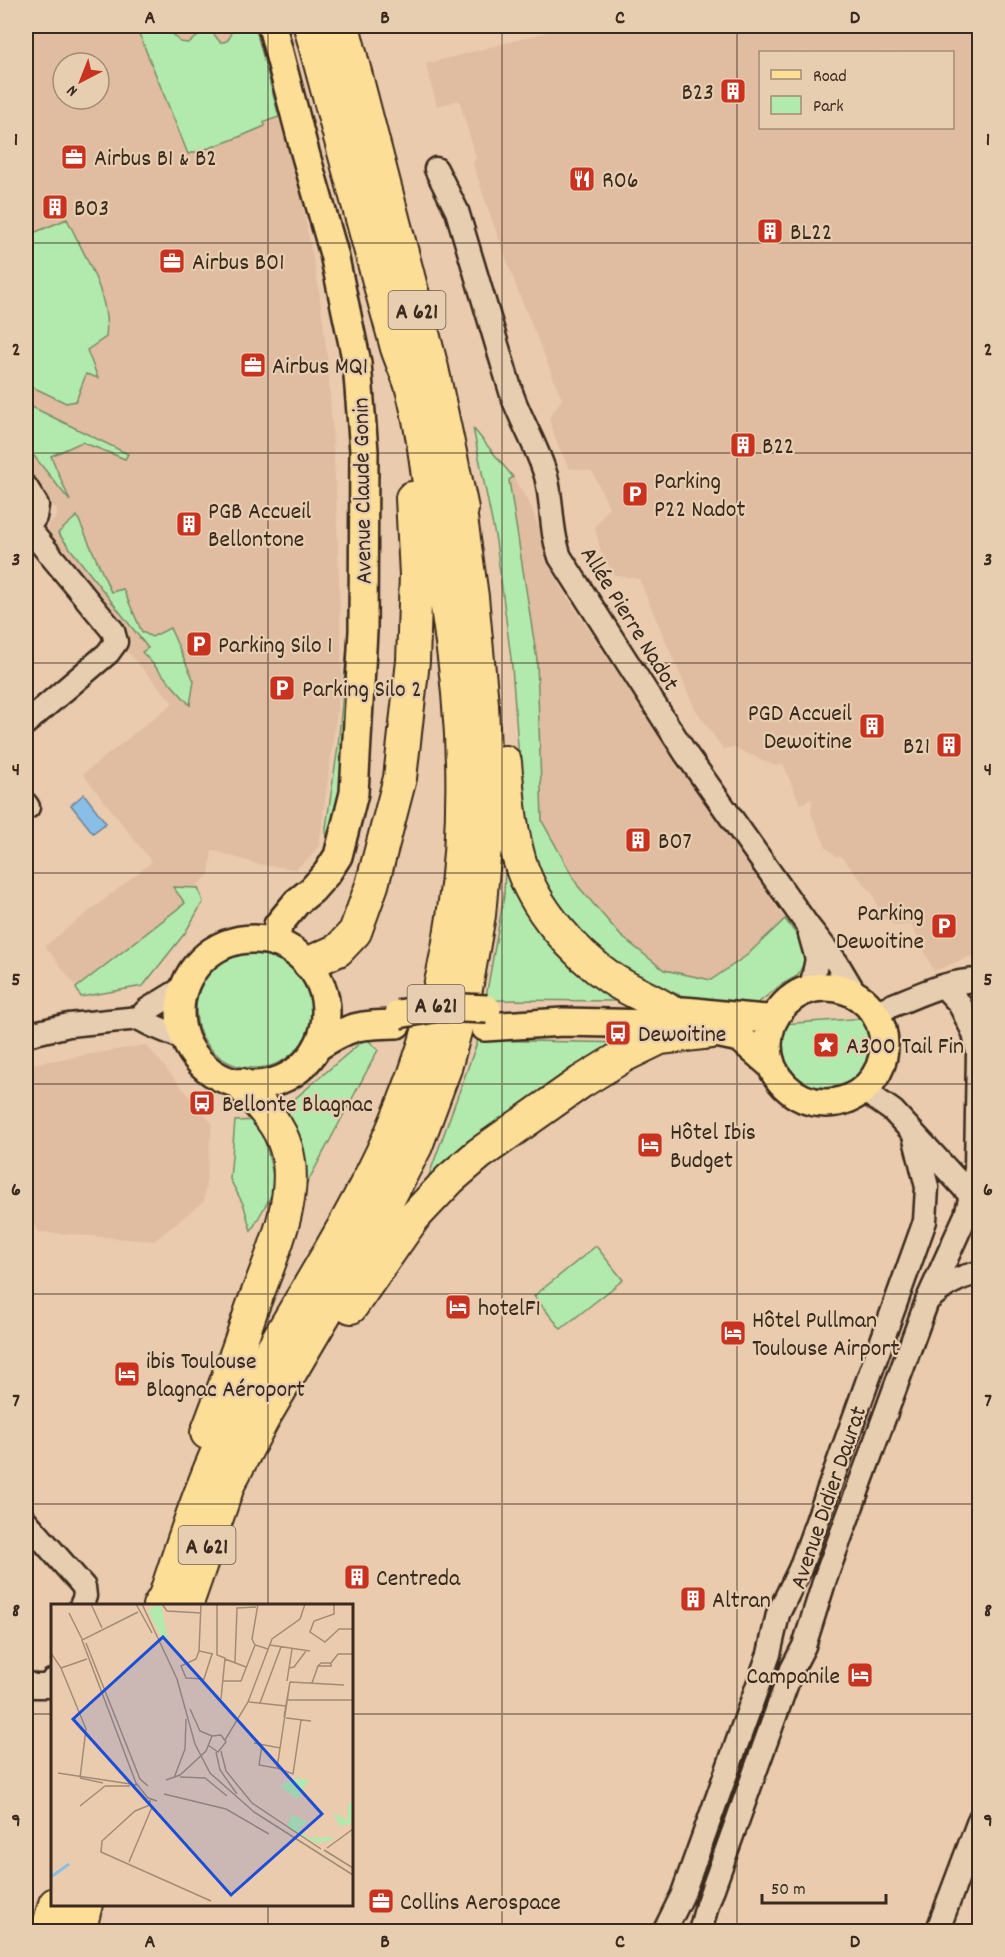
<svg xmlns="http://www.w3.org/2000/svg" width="1005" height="1957" viewBox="0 0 1005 1957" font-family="Dekko,sans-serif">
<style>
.built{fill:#e0bca1;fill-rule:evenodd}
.green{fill:#b2eaad;stroke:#768a66;stroke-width:1.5}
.water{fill:#89bfe7;stroke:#6a8397;stroke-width:1.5}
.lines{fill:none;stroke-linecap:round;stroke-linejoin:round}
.minor-casing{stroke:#3b2a1e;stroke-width:27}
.major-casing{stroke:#3b2a1e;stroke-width:32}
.highway-casing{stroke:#3b2a1e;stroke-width:36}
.minor{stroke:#e8ceb0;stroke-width:22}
.major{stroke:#fcde96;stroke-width:27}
.highway{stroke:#fcde96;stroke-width:32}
.major-bridge-casing{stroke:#3b2a1e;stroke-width:32;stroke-linecap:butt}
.major-bridge{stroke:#fcde96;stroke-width:27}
.grid{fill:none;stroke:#3b2a1e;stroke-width:1.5;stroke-opacity:0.55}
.labels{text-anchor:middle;stroke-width:4.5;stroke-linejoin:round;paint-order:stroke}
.shield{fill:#e8ceb0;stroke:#6f5b4a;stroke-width:1.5}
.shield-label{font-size:22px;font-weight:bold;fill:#3b2a1e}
.poi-label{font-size:24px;fill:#3b2a1e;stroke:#e8ceb0;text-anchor:start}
.street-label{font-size:24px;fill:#3b2a1e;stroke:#e8ceb0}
.inset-river{fill:none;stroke:#89bfe7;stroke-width:3}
.inset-road{fill:none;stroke:#a48b74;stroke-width:1.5}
.view{fill:#1d4ed8;fill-opacity:0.15;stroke:#1d4ed8;stroke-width:3}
.inset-edge{fill:none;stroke:#3b2a1e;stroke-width:3}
.neatline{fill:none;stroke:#3b2a1e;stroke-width:2}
.grid-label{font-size:20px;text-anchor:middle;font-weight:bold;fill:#3b2a1e}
</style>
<rect width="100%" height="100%" fill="#eacbae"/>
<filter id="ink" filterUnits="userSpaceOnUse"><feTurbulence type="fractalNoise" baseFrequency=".0167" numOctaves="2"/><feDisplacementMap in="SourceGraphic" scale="12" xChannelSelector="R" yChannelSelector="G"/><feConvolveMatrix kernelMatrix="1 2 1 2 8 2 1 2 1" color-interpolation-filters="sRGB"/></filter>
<g filter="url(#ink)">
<path class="built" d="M26,26H255L301,197L319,290L328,364L336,491L342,673L319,845L310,858L295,869L257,864L212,850L209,874L199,884L196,894L76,986L45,946L152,862L83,774L173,703L126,650L132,643L46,541L49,524L57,517V510L26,471ZM63,63H99V99H63Z
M570,26H979V953L934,971L911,924L897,926L888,921L881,914L872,893L840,855L837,857L826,847L811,813L812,799L800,804L783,764L776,766L733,747L723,749L694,707L639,579L614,575L601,552L595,527L609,507L592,471L569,468L557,443L549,418L562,399L518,291L486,203L473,163L476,157L459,100L437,106L426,64ZM760,52H952V128H760Z
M513,477L532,509L554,577L689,781L785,919L746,956L711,981L664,970L621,936L578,885L542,821L537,660L514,522L509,479Z
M146,1045L212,1123L204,1201L154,1241L39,1232L26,1213V1065Z"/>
<path class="green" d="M136,26H166L180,42L188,43L197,37L203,29L209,28L220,42C231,43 231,34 231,26H255L279,117L264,122L265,126C240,137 214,148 188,154Z
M67,219C84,255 111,296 106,337L87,350L98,378L86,374L76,401L66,403L26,384V236Z
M26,404L128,454L125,459L82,442L51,456L70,501L26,446Z
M473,428L513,477L509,480L537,660L542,821L578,886L621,936L664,970L711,980L746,956L785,919L802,942L807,955L804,964L797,976L781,985L758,1003L743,1005L697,1001L629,977L578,935L540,878L523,813L512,666L496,541Z
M77,516L111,592L123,589L142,632L152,637L170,628L194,681L190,705L142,652L148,648L58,533Z
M348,637H351L344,780L327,846L326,828L338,747Z
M505,868L619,999L616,1001L497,1000L486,997L504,896Z
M173,887L198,888L203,902L185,933L143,986L81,997L76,988L185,903Z
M196 1010a58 58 0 1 1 116 0a58 58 0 1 1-116 0Z
M867,1018C882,1048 872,1084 836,1092C794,1101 769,1061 781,1024Z
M366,1038L378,1050L306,1185L293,1140L277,1114Z
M478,1040L629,1043L424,1189Z
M260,1120L276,1187L251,1231L244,1206L230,1179L235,1121Z
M596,1246L623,1280L561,1329L534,1296Z"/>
<path class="water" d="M84,794L106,823L93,833L71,805Z"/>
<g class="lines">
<defs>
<path id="minor" d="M436,169L457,211L512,395C522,423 537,446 546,476C553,503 550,530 560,557L686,754L808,926L837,963L856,995
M26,487L37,505L35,517L26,530
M26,723L108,653L116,642L113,631L28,528
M26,804L28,807
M810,934L817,959L811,988
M874,1012C909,1001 942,980 980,980
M139,1018C153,1028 170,1031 185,1040
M26,1035L69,1025L139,1018L147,1010L183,988
M863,1090L893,1111L977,1202
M928,1300C944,1286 959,1276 980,1273
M26,1521L84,1587L85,1596L81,1606
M26,1683L34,1686H48L52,1681
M664,1932L682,1896L769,1654L778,1614L800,1569L925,1221L927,1187L914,1135
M700,1932L707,1905L792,1669L804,1646L825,1579L927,1301L966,1215L971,1196L976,1169L978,1053L974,1033L959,1003L944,987
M937,1932L980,1818"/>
<path id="major" d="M272,26L304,149L334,254L357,363L364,451L363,631L354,793L338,856L327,873L312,890L297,902L278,925L276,942
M180 1012a73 73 0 1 1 146 0a73 73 0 1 1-146 0Z
M768 1045a58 58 0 1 1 116 0a58 58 0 1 1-116 0Z
M682,1011C712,1013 742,1018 773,1019
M485,1027L563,1022L655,1024L711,1032L740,1038L770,1064
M317,1047C351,1025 358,1025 397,1024"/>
<path id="highway" d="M343,26L432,368L462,509
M505,762C508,796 510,829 520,862C533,907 574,953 612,979C630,991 650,998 668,1010
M309,963L338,950L355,932L372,885L400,778L413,661L416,575L412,498
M351,1307L414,1217L450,1179L479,1154L581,1082L625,1055L660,1038L711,1032
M207,1433C223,1391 238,1350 252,1308C269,1262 301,1197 286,1148C279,1123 259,1104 242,1085
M159,1606L165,1596C186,1533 206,1469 237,1411C288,1317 348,1230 391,1133C453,995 472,843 458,693C453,642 445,592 437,542C429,490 425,436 411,385C407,373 401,360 397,348L310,26
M186,1606L229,1483L263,1419L352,1268L416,1146L445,1068L465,994L479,915L487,824L482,704L472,597L457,489
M47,1932L55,1904
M79,1932L86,1904"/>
</defs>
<use href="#minor" class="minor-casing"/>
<use href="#major" class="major-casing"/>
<use href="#highway" class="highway-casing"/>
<use href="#minor" class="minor"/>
<use href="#major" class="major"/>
<use href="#highway" class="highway"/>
<defs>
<path id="major-bridge" d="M399,1014L438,1007L487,1009"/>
</defs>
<use href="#major-bridge" class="major-bridge-casing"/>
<use href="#major-bridge" class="major-bridge"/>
</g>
</g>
<path class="grid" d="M268,26V1606M502,26V1932M737,26V1932M26,243H980M26,453H980M26,663H980M26,873H980M26,1084H980M26,1294H980M26,1504H980M26,1714H52M351,1714H980M268,1904V1932"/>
<defs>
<symbol id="building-square" viewBox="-11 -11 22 22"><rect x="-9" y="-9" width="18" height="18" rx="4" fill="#c8321e" stroke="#e8ceb0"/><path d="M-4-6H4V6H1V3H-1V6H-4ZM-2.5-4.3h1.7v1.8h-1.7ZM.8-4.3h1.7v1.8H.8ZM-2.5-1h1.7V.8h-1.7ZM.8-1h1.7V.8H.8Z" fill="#fff"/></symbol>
<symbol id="office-square" viewBox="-11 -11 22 22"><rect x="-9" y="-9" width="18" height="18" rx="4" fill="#c8321e" stroke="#e8ceb0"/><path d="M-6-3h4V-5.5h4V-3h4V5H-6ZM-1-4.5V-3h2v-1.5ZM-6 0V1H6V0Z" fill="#fff"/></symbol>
<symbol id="restaurant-square" viewBox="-11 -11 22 22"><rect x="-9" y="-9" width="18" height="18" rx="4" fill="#c8321e" stroke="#e8ceb0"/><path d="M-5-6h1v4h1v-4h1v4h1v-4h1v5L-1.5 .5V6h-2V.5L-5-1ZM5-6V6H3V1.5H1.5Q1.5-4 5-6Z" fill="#fff"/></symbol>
<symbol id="parking-square" viewBox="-11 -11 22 22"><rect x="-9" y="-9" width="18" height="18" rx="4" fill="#c8321e" stroke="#e8ceb0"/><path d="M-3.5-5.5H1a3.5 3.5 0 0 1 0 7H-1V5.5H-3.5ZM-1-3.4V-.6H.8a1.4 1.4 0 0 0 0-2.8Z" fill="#fff"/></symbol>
<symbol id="bus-square" viewBox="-11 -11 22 22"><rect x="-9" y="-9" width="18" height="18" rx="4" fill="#c8321e" stroke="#e8ceb0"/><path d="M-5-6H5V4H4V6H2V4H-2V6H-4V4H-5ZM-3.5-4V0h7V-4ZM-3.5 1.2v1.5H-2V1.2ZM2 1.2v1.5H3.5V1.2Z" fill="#fff"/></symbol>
<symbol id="sight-square" viewBox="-11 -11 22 22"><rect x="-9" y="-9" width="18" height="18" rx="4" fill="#c8321e" stroke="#e8ceb0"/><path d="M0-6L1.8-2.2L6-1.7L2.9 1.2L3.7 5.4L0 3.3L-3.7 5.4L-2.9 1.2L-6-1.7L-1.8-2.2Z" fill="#fff"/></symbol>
<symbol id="hotel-square" viewBox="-11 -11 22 22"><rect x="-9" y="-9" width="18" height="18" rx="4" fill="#c8321e" stroke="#e8ceb0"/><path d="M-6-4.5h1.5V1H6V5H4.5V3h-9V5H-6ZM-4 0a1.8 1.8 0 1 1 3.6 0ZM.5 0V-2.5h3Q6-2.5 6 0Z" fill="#fff"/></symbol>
</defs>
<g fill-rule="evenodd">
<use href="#building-square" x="718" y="76" width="30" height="30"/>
<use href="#office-square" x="59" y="142" width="30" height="30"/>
<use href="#restaurant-square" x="567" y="164" width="30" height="30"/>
<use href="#building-square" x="40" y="192" width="30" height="30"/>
<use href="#building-square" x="755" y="216" width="30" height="30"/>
<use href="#office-square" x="157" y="246" width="30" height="30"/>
<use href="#office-square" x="238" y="350" width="30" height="30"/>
<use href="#building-square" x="728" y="430" width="30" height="30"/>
<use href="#parking-square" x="620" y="479" width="30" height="30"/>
<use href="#building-square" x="174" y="509" width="30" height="30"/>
<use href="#parking-square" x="184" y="629" width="30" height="30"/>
<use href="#parking-square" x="267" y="673" width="30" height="30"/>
<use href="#building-square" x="857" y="711" width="30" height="30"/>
<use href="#building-square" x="934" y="730" width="30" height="30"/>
<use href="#building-square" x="623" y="825" width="30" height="30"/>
<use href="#parking-square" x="929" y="911" width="30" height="30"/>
<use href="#bus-square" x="603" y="1018" width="30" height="30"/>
<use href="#sight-square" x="811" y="1030" width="30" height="30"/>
<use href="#bus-square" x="187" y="1088" width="30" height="30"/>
<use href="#hotel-square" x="635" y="1130" width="30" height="30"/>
<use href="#hotel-square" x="443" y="1292" width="30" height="30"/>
<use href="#hotel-square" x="718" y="1318" width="30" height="30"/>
<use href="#hotel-square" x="112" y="1359" width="30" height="30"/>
<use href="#building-square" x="342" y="1562" width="30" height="30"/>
<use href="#building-square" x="678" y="1584" width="30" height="30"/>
<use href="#hotel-square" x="845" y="1660" width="30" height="30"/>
<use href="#office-square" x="366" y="1886" width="30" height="30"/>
</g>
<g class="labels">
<g class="shield">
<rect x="388.5" y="291" width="57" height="38" rx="4.5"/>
<rect x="407.5" y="985" width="57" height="38" rx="4.5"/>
<rect x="178.5" y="1526" width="57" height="38" rx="4.5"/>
</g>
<g class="shield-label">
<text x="417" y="318">A 621</text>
<text x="436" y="1012">A 621</text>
<text x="207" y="1553">A 621</text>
</g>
<g class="poi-label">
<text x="714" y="99" text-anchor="end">B23</text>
<text x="94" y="165">Airbus B1 &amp; B2</text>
<text x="602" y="187">R06</text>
<text x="74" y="215">B03</text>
<text x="790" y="239">BL22</text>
<text x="192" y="269">Airbus B01</text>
<text x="272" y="373">Airbus MQ1</text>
<text x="762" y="453">B22</text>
<text x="654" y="488">Parking<tspan x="654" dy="28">P22 Nadot</tspan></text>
<text x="208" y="518">PGB Accueil<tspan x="208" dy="28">Bellontone</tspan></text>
<text x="218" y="652">Parking Silo 1</text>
<text x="302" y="696">Parking Silo 2</text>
<text x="852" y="720" text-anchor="end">PGD Accueil<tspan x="852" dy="28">Dewoitine</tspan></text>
<text x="930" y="753" text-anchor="end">B21</text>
<text x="658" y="848">B07</text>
<text x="924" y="920" text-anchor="end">Parking<tspan x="924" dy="28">Dewoitine</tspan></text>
<text x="638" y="1041">Dewoitine</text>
<text x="846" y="1053">A300 Tail Fin</text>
<text x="222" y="1111">Bellonte Blagnac</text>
<text x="670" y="1139">Hôtel Ibis<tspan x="670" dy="28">Budget</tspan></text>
<text x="478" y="1315">hotelF1</text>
<text x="752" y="1327">Hôtel Pullman<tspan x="752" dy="28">Toulouse Airport</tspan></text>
<text x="146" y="1368">ibis Toulouse<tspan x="146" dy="28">Blagnac Aéroport</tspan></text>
<text x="376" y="1585">Centreda</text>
<text x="712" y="1607">Altran</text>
<text x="840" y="1683" text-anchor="end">Campanile</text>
<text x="400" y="1909">Collins Aerospace</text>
</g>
<g class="street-label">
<text transform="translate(361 491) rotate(-91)" y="8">Avenue Claude Gonin</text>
<text transform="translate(631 618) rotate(58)" y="8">Allée Pierre Nadot</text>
<text transform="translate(827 1497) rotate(-71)" y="8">Avenue Didier Daurat</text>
</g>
</g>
<g transform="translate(51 1604)">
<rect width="302" height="302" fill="#eacbae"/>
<path d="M110,0L117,37L113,38L97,6ZM247,174L260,177L256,178L247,195L231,184L232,179ZM297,198L301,200L300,219L289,222L282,209L297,216ZM241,211L257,218L247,225L258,234L281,233L282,236L264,239L236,222Z" fill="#b2eaad"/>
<path class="inset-river" d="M0,273L18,260"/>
<path class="inset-road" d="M40,0L51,24M85,0L101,29M91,0L126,75L144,140L159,169L203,208L302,271M111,0L116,7L150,9M150,0L148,47L162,50M166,0V51L174,54L170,95M207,0L201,35L204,41L217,45M283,0V10L263,17L259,28L274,38L288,25H302M87,8L31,36L85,179L97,194L106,197M18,9L31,35M35,39L89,175L97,182M219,41L259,47M148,47L145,55L130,62L135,74L153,75L161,50M0,49L10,64L35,125L29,174M174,55L195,63M184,58L186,4L205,3M270,59H280V62H267ZM280,59L287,50H302M10,64L36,55M238,64L243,63L255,47M171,77H190L204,41M236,77L241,45M239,78L293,81M261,79L267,62M235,96H302M198,98L235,102M209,99L230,43M139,105L149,127L161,132M233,113L239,78L226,164L242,170L250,116M235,114L260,117M174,136L197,98L221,35L249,15L254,0M203,139L229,144M211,141L208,161L225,164M170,147L175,167L201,199L270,245M165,148L169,166L186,190M7,169L86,181M129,173L154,174L176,192M29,174L52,179M123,174L134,145L135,115M115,176L129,171L155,147L161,132L170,131L175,138L167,148L157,141M54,182H79M113,190L175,205L218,230M99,196V201L84,207L51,237L50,248L160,297M29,202L54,182M276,244L302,225M273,246L302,264M78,258L101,203"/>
<path class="view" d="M112,33L271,210L180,291L22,115Z"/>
<rect width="302" height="302" class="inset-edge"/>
</g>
<rect width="1005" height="1957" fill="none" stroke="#e8ceb0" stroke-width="66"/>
<rect x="759" y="51" width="195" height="78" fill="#e8ceb0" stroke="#a38c76" stroke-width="1.5"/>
<rect x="771" y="70" width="30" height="9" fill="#fcde96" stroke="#a38c76" stroke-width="1.5"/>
<text x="813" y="81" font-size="18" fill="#3b2a1e">Road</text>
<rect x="771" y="96" width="30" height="18" fill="#b2eaad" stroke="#a38c76" stroke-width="1.5"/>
<text x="813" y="111" font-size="18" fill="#3b2a1e">Park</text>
<g transform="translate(81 81) rotate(222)"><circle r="28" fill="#e8ceb0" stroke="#a38c76" stroke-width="1.5"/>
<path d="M0-4.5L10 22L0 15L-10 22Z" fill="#c8321e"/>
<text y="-9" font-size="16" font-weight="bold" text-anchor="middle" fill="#3b2a1e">N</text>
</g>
<path d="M762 1894v9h124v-9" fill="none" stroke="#3b2a1e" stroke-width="3"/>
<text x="771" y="1894" font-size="18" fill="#3b2a1e" stroke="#e8ceb0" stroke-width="4.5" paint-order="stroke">50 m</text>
<rect x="33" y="33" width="939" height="1891" class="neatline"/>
<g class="grid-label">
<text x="150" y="23">A</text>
<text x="385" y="23">B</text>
<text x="620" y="23">C</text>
<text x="855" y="23">D</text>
<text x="16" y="145">1</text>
<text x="988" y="145">1</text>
<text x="16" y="355">2</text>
<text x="988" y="355">2</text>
<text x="16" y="565">3</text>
<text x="988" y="565">3</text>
<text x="16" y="775">4</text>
<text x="988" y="775">4</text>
<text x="16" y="985">5</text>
<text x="988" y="985">5</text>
<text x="16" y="1195">6</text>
<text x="988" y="1195">6</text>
<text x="16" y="1406">7</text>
<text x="988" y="1406">7</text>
<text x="16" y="1616">8</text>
<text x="988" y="1616">8</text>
<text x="16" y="1826">9</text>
<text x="988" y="1826">9</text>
<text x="150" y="1947">A</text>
<text x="385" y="1947">B</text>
<text x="620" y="1947">C</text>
<text x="855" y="1947">D</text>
</g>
</svg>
